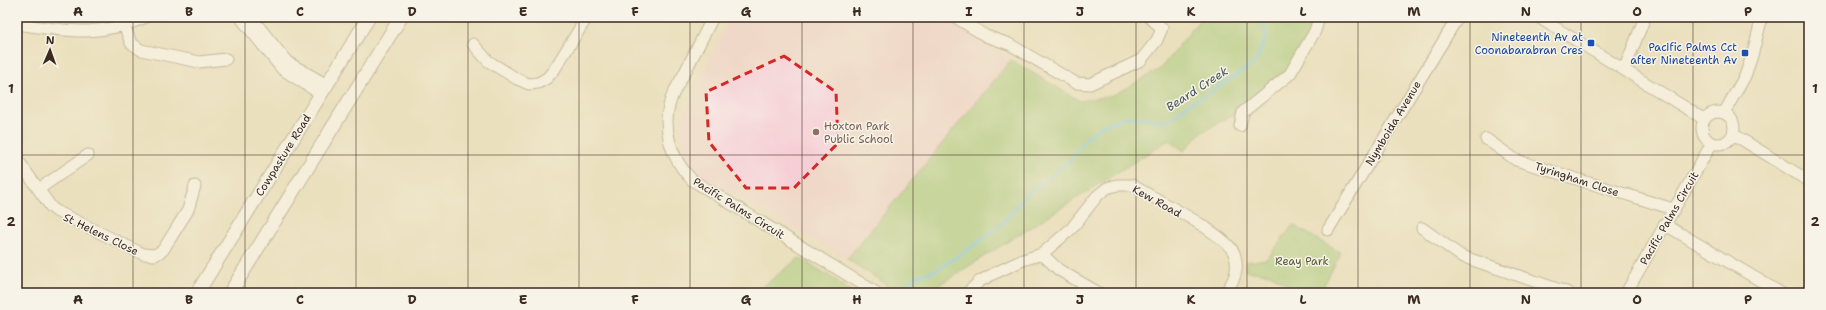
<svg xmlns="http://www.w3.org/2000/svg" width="1826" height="310" viewBox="0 0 1826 310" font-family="'Shantell Sans',sans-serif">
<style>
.built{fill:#f6cfd6}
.green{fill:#9dc875;stroke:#6c794a}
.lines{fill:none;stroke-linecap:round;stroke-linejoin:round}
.stream{stroke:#67c4e5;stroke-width:3}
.minor-casing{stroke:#93856e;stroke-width:13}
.major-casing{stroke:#93856e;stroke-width:15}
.minor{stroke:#fff;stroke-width:11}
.major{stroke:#fff;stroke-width:13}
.marked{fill:none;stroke:#d62828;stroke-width:3;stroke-dasharray:8 5;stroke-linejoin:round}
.grid{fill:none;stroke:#3b2a1e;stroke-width:1;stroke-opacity:0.55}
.transit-dot{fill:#1a4fb4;stroke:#f7f3e8;stroke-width:1.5}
.education-dot{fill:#8d6e63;stroke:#f7f3e8;stroke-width:1.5}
.labels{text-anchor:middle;stroke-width:3;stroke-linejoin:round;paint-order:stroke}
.transit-label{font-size:11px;fill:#164399;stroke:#f7f3e8;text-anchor:end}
.street-label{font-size:11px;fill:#3b2a1e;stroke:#f7f3e8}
.education-label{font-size:11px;fill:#785e54;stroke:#f7f3e8;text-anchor:start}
.park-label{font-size:11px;fill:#585938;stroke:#f7f3e8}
.water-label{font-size:12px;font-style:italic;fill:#48585a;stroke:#f7f3e8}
.neatline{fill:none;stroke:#3b2a1e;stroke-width:1.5}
.grid-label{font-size:13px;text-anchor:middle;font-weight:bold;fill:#3b2a1e}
</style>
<rect width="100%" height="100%" fill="#f7f3e8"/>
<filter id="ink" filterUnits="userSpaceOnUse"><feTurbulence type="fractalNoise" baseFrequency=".025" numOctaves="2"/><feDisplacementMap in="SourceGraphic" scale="8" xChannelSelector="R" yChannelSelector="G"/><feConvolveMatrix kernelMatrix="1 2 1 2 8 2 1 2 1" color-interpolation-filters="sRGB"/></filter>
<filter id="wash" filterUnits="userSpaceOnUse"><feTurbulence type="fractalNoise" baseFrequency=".012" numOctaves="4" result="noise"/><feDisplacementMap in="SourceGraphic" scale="16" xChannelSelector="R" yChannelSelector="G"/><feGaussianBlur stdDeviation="0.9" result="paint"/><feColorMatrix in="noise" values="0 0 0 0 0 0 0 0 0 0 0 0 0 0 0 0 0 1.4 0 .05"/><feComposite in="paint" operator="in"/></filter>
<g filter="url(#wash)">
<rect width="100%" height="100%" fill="#ebe0bd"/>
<path class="built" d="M729,17H942L1011,60L847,259L694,172L686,157L682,143L681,121Z"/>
<path class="green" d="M1202,17H1318L1296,66L1252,103L1199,134L1184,151L1169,140L926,293H878L887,285L847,259L1011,60L1080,101L1114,95L1160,69Z
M1293,225L1341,253L1323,287L1325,293H1302L1270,274L1246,271V262L1267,259Z
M799,258L828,275L854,293H755Z
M1809,276V293H1799Z"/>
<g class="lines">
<path class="stream" d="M898,293L917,276L937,270L975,245L1002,224L1024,197L1070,161L1086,138L1102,126L1124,117L1146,118L1161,121L1172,118L1188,104L1206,95L1255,63L1266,36L1262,17"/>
</g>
</g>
<g filter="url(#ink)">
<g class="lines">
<defs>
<path id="minor" d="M240,17L282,69L321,94
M251,17L287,62L327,85
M713,17C705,33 696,50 688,66C683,77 675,88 671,99C661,128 671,159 692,180L877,293
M955,17L986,36L1009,44L1076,83L1090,84L1141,60L1157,40L1162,28L1149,17
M1538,17L1704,119
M17,24C66,31 99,38 146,17
M124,25L131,43L141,50L199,62L226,59
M473,44L488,61L517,79L529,84L538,83L547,78L554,70L587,17
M1624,70L1645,17
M1702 128a16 16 0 1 1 32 0a16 16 0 1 1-32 0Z
M1724,113L1745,76L1752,56L1762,17
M1240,126L1243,112L1290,74L1315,31L1319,17
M1733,134L1809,181
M1486,139L1516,160L1673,209
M17,159L51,207L56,211L143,254L155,255L163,250L188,210L195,186
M39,189L88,155
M1664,224L1781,293
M1422,228L1461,256L1569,293
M1328,230L1458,17
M1042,254L1059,270L1099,293
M967,293L980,281L995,273L1023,260L1042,254L1072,228L1097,196L1107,188L1117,185H1132C1153,198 1225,233 1234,253C1240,269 1234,281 1225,293
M1626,293L1712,143"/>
<path id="major" d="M197,293L369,17
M230,293L401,17"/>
</defs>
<use href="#minor" class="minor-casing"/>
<use href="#major" class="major-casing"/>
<use href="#minor" class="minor"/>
<use href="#major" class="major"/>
</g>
</g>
<path d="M0 0H1826V310H0ZM784,56L836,92L838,143L794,188H746L709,142L706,92Z" fill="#ebe0bd" fill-opacity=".55" fill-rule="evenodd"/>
<path class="marked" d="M784,56L836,92L838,143L794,188H746L709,142L706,92Z"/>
<path class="grid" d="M133,17V293M245,17V293M356,17V293M468,17V293M579,17V293M690,17V293M802,17V293M913,17V293M1024,17V293M1136,17V293M1247,17V293M1358,17V293M1470,17V293M1581,17V293M1693,17V293M17,155H1809"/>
<g class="transit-dot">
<rect x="1587" y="39" width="8" height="8" rx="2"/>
<rect x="1741" y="49" width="8" height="8" rx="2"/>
</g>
<circle class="education-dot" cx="816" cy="132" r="4"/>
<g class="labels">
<g class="transit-label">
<text x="1583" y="41">Nineteenth Av at<tspan x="1583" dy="13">Coonabarabran Cres</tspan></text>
<text x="1737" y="51">Pacific Palms Cct<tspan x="1737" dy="13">after Nineteenth Av</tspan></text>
</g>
<g class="street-label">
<text transform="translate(1393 123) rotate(-59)" y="4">Nymboida Avenue</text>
<text transform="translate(283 155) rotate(-58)" y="4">Cowpasture Road</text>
<text transform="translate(1577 179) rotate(18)" y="4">Tyringham Close</text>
<text transform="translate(1157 201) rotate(29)" y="4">Kew Road</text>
<text transform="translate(739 208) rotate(32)" y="4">Pacific Palms Circuit</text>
<text transform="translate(1669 218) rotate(-60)" y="4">Pacific Palms Circuit</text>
<text transform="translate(101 234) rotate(26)" y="4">St Helens Close</text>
</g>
<g class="education-label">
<text x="824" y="130">Hoxton Park<tspan x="824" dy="13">Public School</tspan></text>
</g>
<g class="park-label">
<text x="1302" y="265">Reay Park</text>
</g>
<g class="water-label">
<text transform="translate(1197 89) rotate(-33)" y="4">Beard Creek</text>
</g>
</g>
<rect width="1826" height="310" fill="none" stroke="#f7f3e8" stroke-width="44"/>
<g transform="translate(50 50) rotate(2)" stroke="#f7f3e8" stroke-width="3" paint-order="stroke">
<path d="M0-3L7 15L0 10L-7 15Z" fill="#3b2a1e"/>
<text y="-6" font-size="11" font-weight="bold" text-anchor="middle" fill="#3b2a1e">N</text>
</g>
<rect x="22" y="22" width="1782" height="266" class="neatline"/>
<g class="grid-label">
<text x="78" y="16">A</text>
<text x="189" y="16">B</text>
<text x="300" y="16">C</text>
<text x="412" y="16">D</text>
<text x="523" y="16">E</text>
<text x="635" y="16">F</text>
<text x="746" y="16">G</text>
<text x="857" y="16">H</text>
<text x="969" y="16">I</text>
<text x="1080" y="16">J</text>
<text x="1191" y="16">K</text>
<text x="1303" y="16">L</text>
<text x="1414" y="16">M</text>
<text x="1526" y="16">N</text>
<text x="1637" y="16">O</text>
<text x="1748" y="16">P</text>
<text x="11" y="93">1</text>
<text x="1815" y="93">1</text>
<text x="11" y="226">2</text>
<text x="1815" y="226">2</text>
<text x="78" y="304">A</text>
<text x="189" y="304">B</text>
<text x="300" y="304">C</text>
<text x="412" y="304">D</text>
<text x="523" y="304">E</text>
<text x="635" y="304">F</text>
<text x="746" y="304">G</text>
<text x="857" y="304">H</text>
<text x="969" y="304">I</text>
<text x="1080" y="304">J</text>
<text x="1191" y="304">K</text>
<text x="1303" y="304">L</text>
<text x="1414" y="304">M</text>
<text x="1526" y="304">N</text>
<text x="1637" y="304">O</text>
<text x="1748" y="304">P</text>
</g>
</svg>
